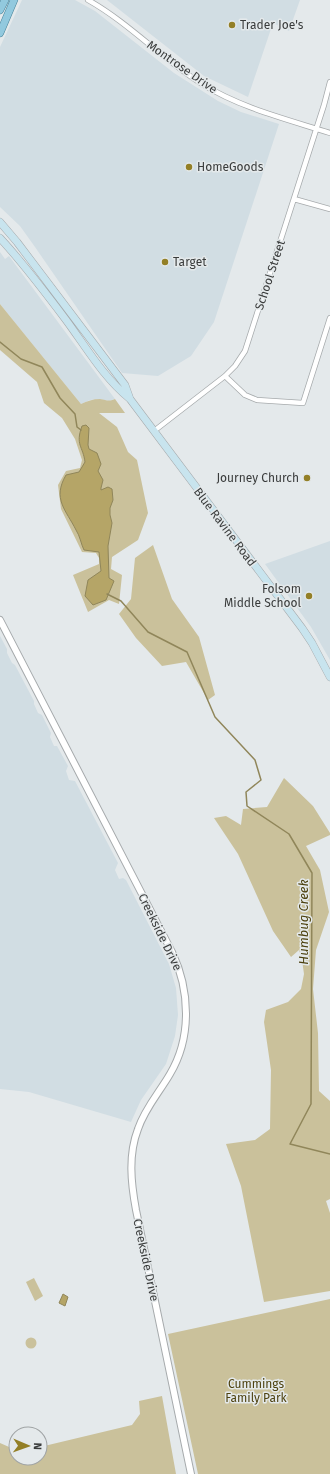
<svg xmlns="http://www.w3.org/2000/svg" width="330" height="1474" viewBox="0 0 330 1474" font-family="'Fira Sans',sans-serif">
<style>
.built{fill:#d1dde3}
.green{fill:#cac19b}
.water{fill:#b5a567;stroke:#90865a}
.lines{fill:none;stroke-linecap:round;stroke-linejoin:round}
.stream{stroke:#90865a;stroke-width:1.5}
.minor-casing{stroke:#a6aaac;stroke-width:6}
.tertiary-casing{stroke:#a6aaac;stroke-width:8}
.secondary-casing{stroke:#a6aaac;stroke-width:8}
.primary-casing{stroke:#448097;stroke-width:8}
.minor{stroke:#fff;stroke-width:4.5}
.tertiary{stroke:#fff;stroke-width:6}
.secondary{stroke:#c8e4ee;stroke-width:7}
.primary{stroke:#92c9de;stroke-width:7}
.poi-dot{fill:#937f26;stroke:#e4e9eb;stroke-width:1.5}
.labels{text-anchor:middle;stroke-width:3;stroke-linejoin:round;paint-order:stroke}
.poi-label{font-size:12px;fill:#3a3c3c;stroke:#e4e9eb;text-anchor:start}
.street-label{font-size:12px;fill:#3a3c3c;stroke:#e4e9eb}
.park-label{font-size:12px;fill:#4e4210;stroke:#e4e9eb}
.water-label{font-size:13px;font-style:italic;fill:#4c410e;stroke:#e4e9eb}
</style>
<rect width="100%" height="100%" fill="#e4e9eb"/>
<path class="built" d="M22,0H75L95,11L174,73L218,101L241,112L279,124L214,322L191,356L158,376L122,373L35,247L20,226L0,207V47Z
M107,0H300L289,31L273,23L248,97L204,76Z
M0,252L5,259L9,256L115,399L109,401L99,399L90,400L81,404L0,304Z
M330,541V660L311,627L265,564Z
M0,636L7,649V653L12,663L15,665L34,701V704L38,713L42,715L51,733L50,737L54,746H57L68,766L66,771L69,780L75,781L118,863L115,870L119,879L123,878L126,880L169,964L176,988L178,1015L175,1036L166,1064L141,1100L131,1122L29,1092L0,1089Z"/>
<path class="green" d="M0,304L81,404C87,401 93,399 100,399C107,400 108,402 115,399L125,413H99L117,427L128,452L137,460L148,513L138,540L112,557L111,569L122,575L119,604L109,600L88,612L73,575L99,564V558L96,553L82,552L61,509L58,485L66,471L80,468L82,460L75,439L62,418L44,403L37,382L0,350Z
M153,545L172,599L199,637L215,695L208,700L186,662L162,666L136,638L119,614L131,599L135,558Z
M284,778L313,806L330,833V835L306,846L320,870L329,912L316,950L313,989L318,1033L319,1091L330,1101V1199L326,1201L330,1213V1291L264,1302L241,1186L226,1144L255,1140L270,1129L271,1070L264,1022L266,1010L288,1002L301,989L304,974L302,960L299,950L291,957L273,931L238,854L214,818L226,816L241,825L243,809L267,807Z
M34,1278L43,1296L35,1301L26,1282Z
M330,1299V1474H198L168,1334Z
M25.5 1343a5.5 5.5 0 1 1 11 0a5.5 5.5 0 1 1-11 0Z
M162,1396L176,1474H0V1443L16,1450V1458H40V1447L132,1425L140,1414L139,1401Z"/>
<path class="water" d="M86,425L89,428L88,445L89,449L97,453L101,464L98,471L103,480L101,488V490L108,487L112,489L113,500L110,508V515L112,523L108,546L109,578L114,581L106,600L93,605L85,596L88,580L101,571L99,552L84,550C81,544 80,536 76,530C66,510 52,499 66,475L79,472L85,462C83,446 75,445 82,426Z
M63,1294L68,1297L65,1306L59,1303Z"/>
<g class="lines">
<path class="stream" d="M0,342L21,359L42,367L60,398L75,414L77,427L81,430
M107,594L121,601L148,632L187,652L215,717L255,760L261,780L246,792L247,806L289,834L312,873L311,1104L290,1144L330,1154"/>
<defs>
<path id="minor" d="M88,0C129,23 162,59 202,84C241,108 286,119 330,133
M294,199L330,209
M225,376L245,395L257,400L303,403L330,318
M154,431L225,376L235,366L245,351L324,105L330,82"/>
<path id="tertiary" d="M0,620L172,952C190,990 192,1037 170,1074C159,1093 145,1108 138,1129C128,1155 131,1183 136,1210L191,1474"/>
<path id="secondary" d="M0,222L17,242L125,385L130,399
M0,238C24,264 45,292 66,320C86,347 103,377 130,399L302,628L312,643L330,677"/>
<path id="primary" d="M0,10L5,0
M0,33L14,0"/>
</defs>
<use href="#minor" class="minor-casing"/>
<use href="#tertiary" class="tertiary-casing"/>
<use href="#secondary" class="secondary-casing"/>
<use href="#primary" class="primary-casing"/>
<use href="#minor" class="minor"/>
<use href="#tertiary" class="tertiary"/>
<use href="#secondary" class="secondary"/>
<use href="#primary" class="primary"/>
</g>
<g class="poi-dot">
<circle cx="232" cy="25" r="4"/>
<circle cx="189" cy="167" r="4"/>
<circle cx="165" cy="262" r="4"/>
<circle cx="307" cy="478" r="4"/>
<circle cx="309" cy="596" r="4"/>
</g>
<g class="labels">
<g class="poi-label">
<text x="240" y="29">Trader Joe's</text>
<text x="197" y="171">HomeGoods</text>
<text x="173" y="266">Target</text>
<text x="299" y="482" text-anchor="end">Journey Church</text>
<text x="301" y="593" text-anchor="end">Folsom<tspan x="301" dy="14">Middle School</tspan></text>
</g>
<g class="street-label">
<text transform="translate(182 67) rotate(35)" y="4">Montrose Drive</text>
<text transform="translate(270 275) rotate(-72)" y="4">School Street</text>
<text transform="translate(225 527) rotate(53)" y="4">Blue Ravine Road</text>
<text transform="translate(160 932) rotate(64)" y="4">Creekside Drive</text>
<text transform="translate(146 1260) rotate(78)" y="4">Creekside Drive</text>
</g>
<g class="park-label">
<text x="256" y="1388">Cummings<tspan x="256" dy="14">Family Park</tspan></text>
</g>
<g class="water-label">
<text transform="translate(303 922) rotate(-90)" y="5">Humbug Creek</text>
</g>
</g>
<g transform="translate(28 1446) rotate(92)"><circle r="19" fill="#e4e9eb" stroke="#a0a4a5"/>
<path d="M0-3L7 15L0 10L-7 15Z" fill="#937f26"/>
<text y="-6" font-size="11" font-weight="bold" text-anchor="middle" fill="#3a3c3c">N</text>
</g>
</svg>
